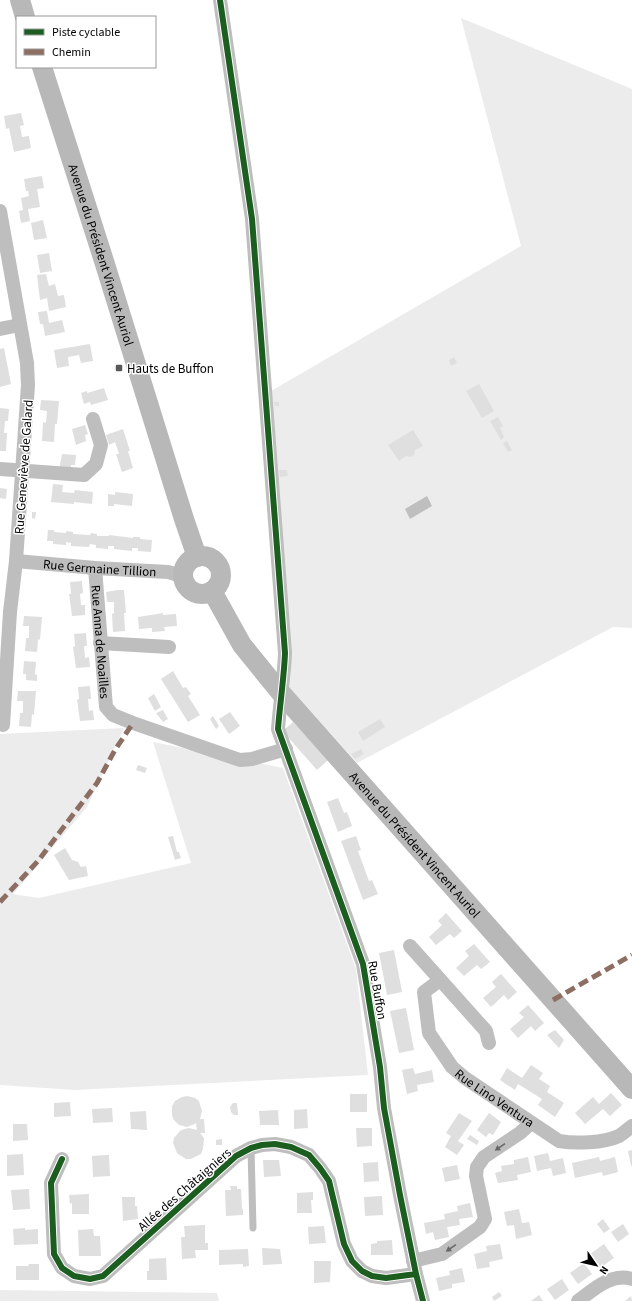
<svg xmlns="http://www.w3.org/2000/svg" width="632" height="1301" viewBox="0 0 632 1301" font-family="'Source Sans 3',sans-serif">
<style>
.green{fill:#ececec}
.water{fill:#bfbfbf}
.building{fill:#dfdfdf}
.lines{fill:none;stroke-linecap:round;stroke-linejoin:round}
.lane{stroke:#bebebe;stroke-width:7}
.street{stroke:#bebebe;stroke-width:14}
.secondary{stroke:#b8b8b8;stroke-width:20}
.quiet{stroke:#8d6e63;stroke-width:5;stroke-dasharray:10 5;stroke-linecap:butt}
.cycleway-casing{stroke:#fff;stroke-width:8}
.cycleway{stroke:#1b5e20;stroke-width:6}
.oneway{fill:#686868}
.poi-dot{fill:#595959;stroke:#fff;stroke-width:1.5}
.labels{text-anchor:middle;stroke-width:3;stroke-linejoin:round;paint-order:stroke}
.street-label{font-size:13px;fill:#000;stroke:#fff}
.poi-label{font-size:13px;fill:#000;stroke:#fff;text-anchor:start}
</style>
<rect width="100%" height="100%" fill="#fff"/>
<path class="green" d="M461,18L632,89V628L613,627L357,763L290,688L291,650L271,391L521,246Z
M124,728L87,807L13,894L39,898L191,863L153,742L283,768L356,969L368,1075L75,1090L0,1085V734Z
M0,1290L217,1293L219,1301H0Z"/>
<path class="water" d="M427,496L432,506L410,519L405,509Z"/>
<path class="building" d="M21,113L24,125L20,126L22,137L29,136L31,148L14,152L9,128L6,129L4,116Z
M42,176L44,188L37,189L40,207L28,209L30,221L21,223L19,211L23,210L21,198L29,196L28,191H26L24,179Z
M43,220L47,238L34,240L31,223Z
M49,253L52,271L40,273L37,255Z
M46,274L49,286L55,284L58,296L64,295L66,307L49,311L47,298L40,300L37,275Z
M47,311L49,323L62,320L65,332L45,336L43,324H40L38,312Z
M90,344L93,361L81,363L79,355L68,357L69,366L57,368L54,350Z
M4,348L11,384L0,387V349Z
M454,357L457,363L451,366L449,360Z
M479,384L494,411L482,418L466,391Z
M104,388L108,400L91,405L90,402L84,404L81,393L87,391V393Z
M41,400L59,401L57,424H55L54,442L42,441L43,422L46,423L47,411L40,410Z
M274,402H279V406H275Z
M0,408L9,409L8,421H5L4,433H7L6,451H0Z
M498,417L503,426L500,428L504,437L501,440L490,421Z
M85,425L88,434L85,435L86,441L76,445L72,429Z
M123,429L130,451H128L133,468L122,472L116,454H119L115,442L109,445L106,435Z
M413,430L423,446L415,450L414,455L410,457L406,456L399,461L388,445Z
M507,441L512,450L508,452L503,443Z
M62,454L76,455L75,465H71V471L59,470Z
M279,470H287L288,476L280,477Z
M53,484L63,485L62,492L74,493L75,490L93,492L92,504L74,502V504L51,502Z
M0,488L7,489L6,499L0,498Z
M115,492L133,494L132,506L114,504V506H108V494L115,495Z
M32,512H36L35,519L32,518Z
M48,530H54V532L66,533V531L73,532V534L90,535L91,533L97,534V536H109V535L133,538V537H140V539L152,540L151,552L138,551V548H132V551L114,549V546H108V549L96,548V545L90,544L89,547L71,546V543L66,542V545L53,544V541H47Z
M82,581L83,593L80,594L81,605H85V615L72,616L69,594H71L70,582Z
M118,590H124L126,613H124L125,631L113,632L112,614L114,613V602H107L106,592Z
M163,613V615L176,614L177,626L164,627L165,631L152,632V628L139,629L138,617Z
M24,616L42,617L40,640L38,639L37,652L25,651L26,638H29V626H23Z
M86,633L87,646H84L85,658L89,657L90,667L76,668L73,647L75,646L74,634Z
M24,661L36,662L35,674L37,675V681L26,680V674H23Z
M173,671L183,688L186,687L191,694L188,696L200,715L188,722L161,679Z
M90,686L91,699H88L89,711L93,710L94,720L80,721L77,700L79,699L78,687Z
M18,691H36L34,715L32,714L31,727L19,726L20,713H23V701H17Z
M154,694L161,707L155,711L148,698Z
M163,710L168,719L163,722L156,713Z
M230,712L240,726L229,734L219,719Z
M213,716L219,726L216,729L210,719Z
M380,719L385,727L363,741L358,732Z
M293,722L328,760L317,770L287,736L285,729Z
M361,749L364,754L355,759L351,754Z
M138,765L147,768L145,773L136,770Z
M338,798L344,813L347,812L352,826L338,832L327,802Z
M173,836L177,852H179L181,858L175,860L168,837Z
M356,836L361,850L358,851L369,881L372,880L378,894L363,900L341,841Z
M65,848L72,860L78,862L81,867L86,866L88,876L69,880L54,855Z
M446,913L462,931L454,938L450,934L436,945L429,937L442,925L438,921Z
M474,944L490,962L481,969L477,965L464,976L456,968L469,956L465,951Z
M394,950L402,992L387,995L379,953Z
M501,974L517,992L508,1000L504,995L491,1007L483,998L496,987L492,982Z
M528,1005L544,1023L535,1031L531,1026L518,1038L510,1029L524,1017L519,1013Z
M406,1008L414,1050L399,1053L390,1011Z
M555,1030L564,1040L559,1048L547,1035Z
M531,1065L543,1073L539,1079L550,1086L547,1092L564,1103L555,1117L538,1105L542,1099L518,1084L515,1090L500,1080L507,1068L522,1078Z
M413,1068L415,1074L432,1070L434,1082L417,1085L418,1091L407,1094L402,1070Z
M611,1093L622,1105L610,1116L603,1109L585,1124L575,1113L593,1097L599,1104Z
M350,1094H367V1112H350Z
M187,1096L195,1098L199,1101L202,1111L200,1119H204L205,1133H200L204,1138L203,1149L201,1154L191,1159H186L177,1153L173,1143L174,1138L181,1130L189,1128L197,1130L196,1125L197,1123L187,1127L179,1125L173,1119L172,1114V1106L175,1101L182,1097Z
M70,1102L71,1116L54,1117V1103Z
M233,1103H237L238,1115H234L231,1112L230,1107Z
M112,1108L113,1122L93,1123L92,1109Z
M307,1109L308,1128L294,1129V1110Z
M278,1110L279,1125H260L259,1111Z
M146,1111L147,1130L131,1129L130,1112Z
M459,1113L472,1121L458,1141L464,1145L457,1155L445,1147L451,1136L446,1133Z
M489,1113L501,1122L493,1135L489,1133L486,1137L477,1130Z
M13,1124H27L28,1140L13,1141Z
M356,1128H372V1146L357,1147Z
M470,1135L479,1141L477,1145L467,1139Z
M222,1139V1145H216V1140Z
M632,1150V1166H631L628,1151Z
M548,1153L550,1161L563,1158L566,1173L553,1176L551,1168L537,1171L534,1156Z
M23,1154L24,1175L7,1176V1155Z
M106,1155H109L110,1176L93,1177L92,1156Z
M528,1157L531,1172L517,1175L518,1180L498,1183L495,1173L502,1171L501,1166L514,1164V1160Z
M599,1157L600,1161L615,1157L618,1172L603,1176L602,1172L575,1178L572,1163Z
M263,1160H279L281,1176L264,1177Z
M378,1162L379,1181L364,1182L363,1163Z
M457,1165L460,1179L445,1182L442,1168Z
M230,1186H237V1189H241L242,1209H243V1215L226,1216L225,1190H231Z
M29,1189L30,1209L13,1210L11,1190Z
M313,1192V1200H311L312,1213H297V1193Z
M89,1194V1214H72V1203L70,1204L69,1195Z
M382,1196L383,1215L365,1216L364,1197Z
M122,1197H135V1206H137L138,1219L123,1221Z
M470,1203L473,1217L459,1219L460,1225L447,1227L449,1237L435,1240L433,1232L426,1234L424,1223L445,1219L444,1214L458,1211L457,1206Z
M519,1209L522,1223L529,1222L532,1235L516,1239L514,1225L507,1226L504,1212Z
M603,1219L610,1229L604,1233L597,1224Z
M623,1224L629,1234L618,1242L611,1232Z
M205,1225V1243H208V1250H195L196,1258L182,1259L181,1237H185L184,1226Z
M324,1226L326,1243L309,1244L308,1227Z
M25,1228V1230L38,1229V1244L14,1245L13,1229Z
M93,1229L94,1236H100L101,1256H79L78,1230Z
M392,1240L393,1255H371V1244L377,1243V1241Z
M500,1244L503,1259L489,1262L490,1267L477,1269L474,1254L487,1251L486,1246Z
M604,1244L614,1258L600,1268L590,1254Z
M262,1248L280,1249L282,1264L263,1265Z
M248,1249L249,1266L243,1267V1264L219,1265V1250Z
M166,1258L167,1280H147V1271H149V1259Z
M314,1261H331L330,1282L314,1283Z
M584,1263L592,1274L578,1284L570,1273Z
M29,1264H39V1280H16V1266H28Z
M462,1268L465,1282L452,1284V1288L439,1291L436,1278L450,1275L449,1271Z
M562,1279L569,1290L555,1300L547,1289Z
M499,1292L502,1296L494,1301L492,1297Z
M539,1295L543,1301H531Z
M631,1296L632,1301H625Z"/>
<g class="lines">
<path class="lane" d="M251,1148L253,1228"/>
<g class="street">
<path d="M220,0L252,219L285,653C284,678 280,703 278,729L363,964L380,1067L384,1108L400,1195L416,1274L423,1301"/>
<path d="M0,211L27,363L28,385L16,561L10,612L3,725"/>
<path d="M0,329L20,325"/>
<path d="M0,469L84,475L96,464L101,445L93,419"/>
<path id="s1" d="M16,561L95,568L168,572L182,576"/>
<path id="s2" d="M95,568L106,707L113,715L133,723L240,760L252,759L286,749"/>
<path d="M100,643L169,647"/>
<path d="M410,946L486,1031L489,1043"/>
<path id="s3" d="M440,980L424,992L429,1033L452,1067L465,1078L559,1141C576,1144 603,1143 619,1136C624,1133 628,1129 632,1126"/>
<path d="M62,1159L51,1183L54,1254L62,1268L74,1276L90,1279L103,1276L236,1156L251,1148L262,1145L275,1144L291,1147L309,1155L320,1168L329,1181L344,1244L352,1261L362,1271L372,1276L386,1278L416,1274"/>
<path d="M413,1261L442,1254L480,1227L485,1219L476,1176L477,1167L484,1157L520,1133L531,1123"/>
<path d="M578,1301C593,1290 612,1272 632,1279"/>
</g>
<g class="secondary">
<path d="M20,0L25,17"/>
<path id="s4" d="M42,67L104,261L184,519L197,557"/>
<circle cx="202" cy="575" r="19"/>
<path id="s5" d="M212,591L242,645L281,693L632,1089"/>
</g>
<path class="quiet" d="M0,902L38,861L97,783L115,750L133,723
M553,1000L632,955"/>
<defs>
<path id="cycleway" d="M220,0L252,219L285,653C284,678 280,703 278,729L363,964L380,1067L384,1108L400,1195L416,1274L423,1301
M62,1159L51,1183L54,1254L62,1268L74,1276L90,1279L103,1276L236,1156L251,1148L262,1145L275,1144L291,1147L309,1155L320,1168L329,1181L344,1244L352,1261L362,1271L372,1276L386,1278L416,1274"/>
</defs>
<use href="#cycleway" class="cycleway-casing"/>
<use href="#cycleway" class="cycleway"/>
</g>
<defs><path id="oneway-solid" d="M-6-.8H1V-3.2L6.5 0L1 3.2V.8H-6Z"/></defs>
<g class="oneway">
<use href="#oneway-solid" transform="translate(500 1147) rotate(145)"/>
<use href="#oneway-solid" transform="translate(451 1248) rotate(145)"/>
</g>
<rect class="poi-dot" x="115" y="364" width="8" height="8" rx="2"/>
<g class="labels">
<g class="street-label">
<text dy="5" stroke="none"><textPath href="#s4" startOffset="197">Avenue du Président Vincent Auriol</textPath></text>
<text transform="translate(23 467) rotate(-86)" y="5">Rue Geneviève de Galard</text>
<text dy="5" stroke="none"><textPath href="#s1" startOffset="84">Rue Germaine Tillion</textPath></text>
<text dy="5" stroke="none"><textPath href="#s2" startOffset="74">Rue Anna de Noailles</textPath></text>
<text dy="5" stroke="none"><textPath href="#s5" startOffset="326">Avenue du Président Vincent Auriol</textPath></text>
<text transform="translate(378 990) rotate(80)" y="5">Rue Buffon</text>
<text dy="5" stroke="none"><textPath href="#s3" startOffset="155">Rue Lino Ventura</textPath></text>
<text transform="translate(184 1189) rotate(-41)" y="5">Allée des Châtaigniers</text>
</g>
<g class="poi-label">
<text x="127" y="373">Hauts de Buffon</text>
</g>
</g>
<rect x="16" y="16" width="140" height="52" fill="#ffffff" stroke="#999999"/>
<rect x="24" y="29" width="20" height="6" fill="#1b5e20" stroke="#999999"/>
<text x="52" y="36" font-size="12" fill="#000000">Piste cyclable</text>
<rect x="24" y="49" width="20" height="6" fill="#8d6e63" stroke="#999999"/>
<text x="52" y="56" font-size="12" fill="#000000">Chemin</text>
<g transform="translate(596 1265) rotate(124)" stroke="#ffffff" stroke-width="3" paint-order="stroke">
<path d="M0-3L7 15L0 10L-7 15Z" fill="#000000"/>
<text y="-6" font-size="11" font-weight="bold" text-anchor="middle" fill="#000000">N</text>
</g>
</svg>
